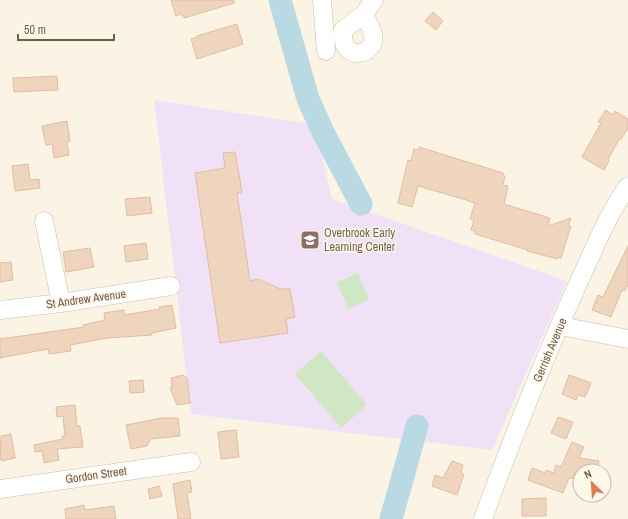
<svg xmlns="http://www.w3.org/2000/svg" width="628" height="519" viewBox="0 0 628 519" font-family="'Archivo Narrow',sans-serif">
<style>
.education{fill:#f1e1f7}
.green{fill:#cfe8c3}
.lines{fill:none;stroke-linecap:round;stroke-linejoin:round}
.river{stroke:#badae3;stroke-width:23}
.building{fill:#efd5bd;stroke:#e1bd9e}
.minor-casing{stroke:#ccbcab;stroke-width:19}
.minor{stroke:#fff;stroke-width:18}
.labels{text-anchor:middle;stroke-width:3;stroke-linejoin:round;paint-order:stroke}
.education-label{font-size:12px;fill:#785e54;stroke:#fef8ea;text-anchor:start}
.street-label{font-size:12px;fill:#725c4b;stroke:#fef8ea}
</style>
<rect width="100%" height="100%" fill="#fbf4e4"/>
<path class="education" d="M154,100L310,124L320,148L332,199L567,281L492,450L191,414Z"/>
<path class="green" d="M358,273L369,300L348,309L337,282Z
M321,351L367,405L341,428L295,374Z"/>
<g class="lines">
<path class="river" d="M280,0L308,99L323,132L361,204
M391,519L417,426"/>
</g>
<path class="building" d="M171,0H234V3L184,18L182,14L176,16Z
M433,12L443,21L436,30L425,21Z
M237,24L243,44L197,59L191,39L198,37L197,36Z
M57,76L58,90L14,92L13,78Z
M606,110L613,115L615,111L628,119V128L621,139L620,138L608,159L609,161L604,170L582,157L601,123L598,122Z
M67,121L70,141L67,142L69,155L54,158L52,144L46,145L42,126Z
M419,147L503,173V175L505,176L503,185L508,186L504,204L550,218L548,226L571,218L568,226H571L561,258L558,257V259L527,251L528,250L475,234V231L471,230L474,220L470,219L475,203L463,199L418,186L412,207L398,203L408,160L411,161L414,149L419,150Z
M235,152L242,192L237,193L250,281L258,279L280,289H290L295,317L286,319L288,333L220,343L195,173L225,168L223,153Z
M28,164L30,180L39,179L40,188L15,191L12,166Z
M150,197L152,213L127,216L125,199Z
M146,243L148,259L126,262L124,246Z
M628,246V284L625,291L622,290L611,317L592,310L598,295L603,297Z
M90,248L94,267L66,272L63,252Z
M11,262L13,280L0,282V263Z
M172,305L176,328L152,333V335L107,338L70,345L71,351L49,354L48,349L0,358V339L84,327L83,325L105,320L104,313L124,310V315L160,309L159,307Z
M183,375L187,378L190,403L177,405L170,388H172L171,378Z
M569,375L591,383L585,397L578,395L576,400L562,394Z
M143,380L144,392L130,393L129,381Z
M75,405L77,426H80L83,447L57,449L59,460L44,463L42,451L35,452L34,445L63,439L62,436H65L63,416L57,417L56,407Z
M558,417L573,422L566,439L551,433Z
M161,418H178L180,436L151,439L147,446L131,449L126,425Z
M236,430L239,457L221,459L218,432Z
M11,434L15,458L2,461L0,459L1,436Z
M572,442L584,447L579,458L599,461L597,471H580V479L569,478L563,493L528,480L532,468L545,473L546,470L554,473L556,465L561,467Z
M452,461L463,465L461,473L464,474L457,495L432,486L435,475L443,478Z
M190,480L192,492L187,493L191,519H178L173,484Z
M159,486L162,496L150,499L148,489Z
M546,498V516H522V499Z
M84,505L85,510L114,506L116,519H66L65,509Z"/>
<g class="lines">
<defs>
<path id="minor" d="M322,0L326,51
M364,14C367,21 372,28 373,35C377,56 340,64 343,30L364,14L374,0
M44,221L61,303
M0,310L61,303L171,286
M560,326L628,339
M0,489L191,462
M483,519C511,441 542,364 576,288C592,254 606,217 628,186"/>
</defs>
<use href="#minor" class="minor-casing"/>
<use href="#minor" class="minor"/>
</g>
<defs>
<symbol id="school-square" viewBox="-11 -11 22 22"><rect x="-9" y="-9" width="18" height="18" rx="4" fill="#8d6e63" stroke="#fef8ea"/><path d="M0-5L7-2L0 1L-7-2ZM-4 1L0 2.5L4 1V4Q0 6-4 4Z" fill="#fff"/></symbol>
</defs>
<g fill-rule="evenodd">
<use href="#school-square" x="299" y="229" width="22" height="22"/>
</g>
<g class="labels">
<g class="education-label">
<text x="324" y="237">Overbrook Early<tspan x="324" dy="14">Learning Center</tspan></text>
</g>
<g class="street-label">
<text transform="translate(86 299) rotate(-8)" y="4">St Andrew Avenue</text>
<text transform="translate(550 350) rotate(-67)" y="4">Gerrish Avenue</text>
<text transform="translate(96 475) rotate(-8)" y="4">Gordon Street</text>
</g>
</g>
<g transform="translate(592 483) rotate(335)"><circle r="19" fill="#fef8ea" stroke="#c6baaa"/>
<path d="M0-3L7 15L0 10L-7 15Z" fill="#df7b4f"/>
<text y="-6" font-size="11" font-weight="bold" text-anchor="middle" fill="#725c4b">N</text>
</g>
<path d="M18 34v6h96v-6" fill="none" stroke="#725c4b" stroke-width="2"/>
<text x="24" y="34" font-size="12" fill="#725c4b" stroke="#fef8ea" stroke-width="3" paint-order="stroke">50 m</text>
</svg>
